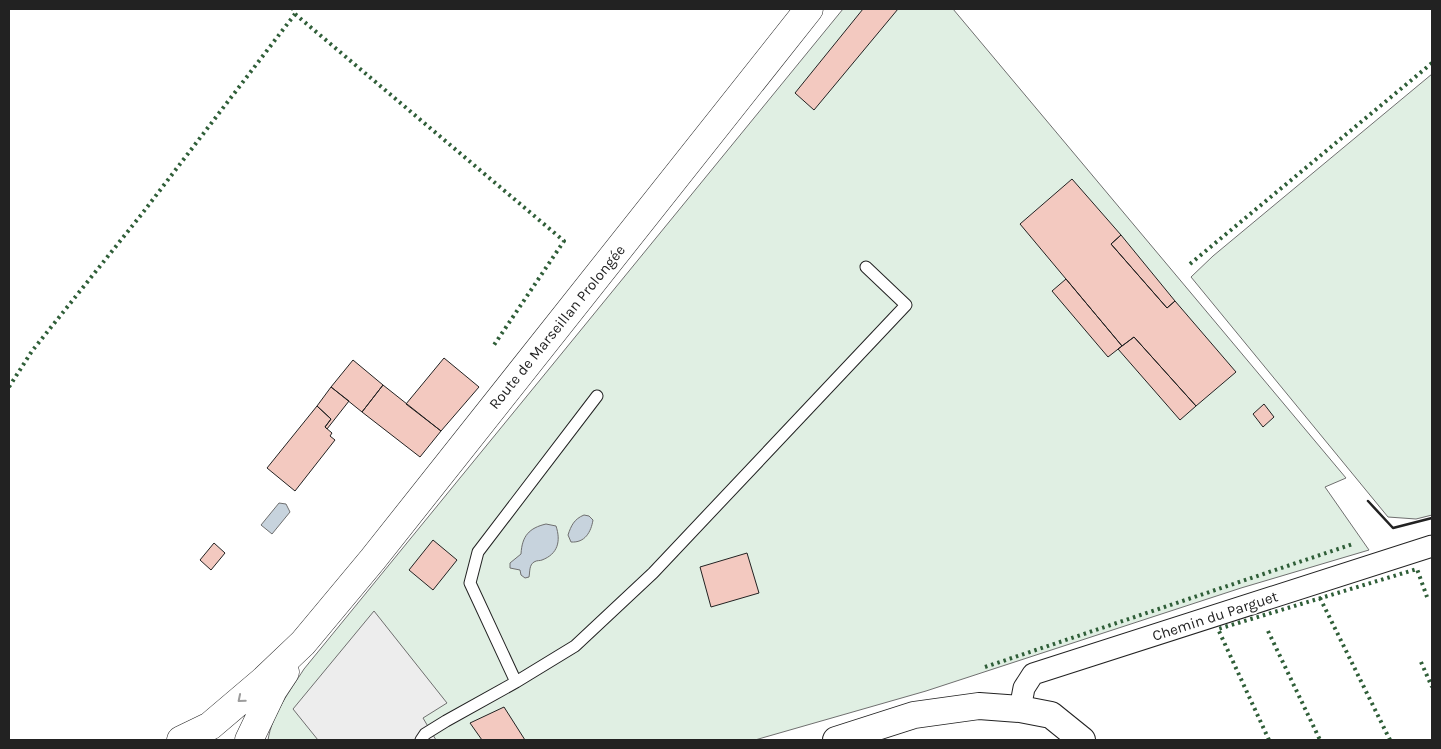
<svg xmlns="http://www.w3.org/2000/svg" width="1441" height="749" viewBox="0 0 1441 749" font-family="Karla,sans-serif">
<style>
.green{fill:#e0efe3;stroke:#6f6f6f}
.parking{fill:#ededed;stroke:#6f6f6f}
.water{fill:#c7d3dd;stroke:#6f6f6f}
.building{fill:#f3c9c0;stroke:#222}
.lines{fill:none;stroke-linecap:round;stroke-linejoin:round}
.service-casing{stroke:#222;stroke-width:13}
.minor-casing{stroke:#222;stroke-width:23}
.tertiary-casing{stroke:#222;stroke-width:28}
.secondary-casing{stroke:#222;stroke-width:29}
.service{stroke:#fff;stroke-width:11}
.minor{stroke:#fff;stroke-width:21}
.tertiary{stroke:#fff;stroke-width:26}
.secondary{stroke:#fff;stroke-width:28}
.hedge{stroke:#2f5e38;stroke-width:4;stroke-dasharray:2.5 4;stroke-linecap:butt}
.wall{stroke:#222;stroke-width:2.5}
.oneway{stroke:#9c9c9c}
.labels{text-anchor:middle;stroke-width:4;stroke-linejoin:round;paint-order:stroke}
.street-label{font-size:15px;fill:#222;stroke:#fff}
</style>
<rect width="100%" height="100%" fill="#fff"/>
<path class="green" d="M843,9H953L1346,478L1325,487L1369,550L1241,588L926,691L755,740H268C272,714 290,691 304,669Z
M1432,74V515L1416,519L1388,517L1191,277L1213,256Z"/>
<path class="parking" d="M374,611L447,703L423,718L436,740H318L293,709Z"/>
<path class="water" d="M279,503L286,504L290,512L272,534L261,525Z
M584,515L589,516L593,520C591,532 585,543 571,542L568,535C571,526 574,519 584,515Z
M546,524L556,526C561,541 558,554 542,560C540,561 537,560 534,562C529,565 530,572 529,577L525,578L521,575L520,570L510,568V563L521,554C522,536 529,528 546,524Z"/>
<path class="building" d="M863,9H898L814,110L795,93Z
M1072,179L1121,235L1111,244L1167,308L1175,301L1236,372L1196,406L1134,337L1122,346L1020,224Z
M1121,235L1175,301L1167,308L1111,244Z
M1066,279L1122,346L1108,357L1052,291Z
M1134,337L1196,406L1180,420L1118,349Z
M444,358L479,387L441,431L406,404Z
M353,360L383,385L362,412L331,387Z
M383,385L441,431L420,457L362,412Z
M331,387L349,401L327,429L325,427L331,419L317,406Z
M1264,404L1274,417L1263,427L1253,414Z
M317,406L331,419L325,427L332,433L330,436L335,440L295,491L267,468Z
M433,540L457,560L433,590L409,570Z
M214,543L225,553L211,570L200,560Z
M747,553L759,593L711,607L700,567Z
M504,707L525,740H482L470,723Z"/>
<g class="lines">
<defs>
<path id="service" d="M516,682L470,583L478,552L597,396
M421,740L425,734L446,721L516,682L575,646L653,573L906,305L866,267"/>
<path id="minor" d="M1020,709L1024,688L1033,674L1432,546"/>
<path id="tertiary" d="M836,740L914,715L979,706L1020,709L1051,715L1082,740"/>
<path id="secondary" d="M181,740L210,726L263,681L303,643L373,559L809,9
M249,740L273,690L285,672"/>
</defs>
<use href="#service" class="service-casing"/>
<use href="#minor" class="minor-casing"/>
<use href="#tertiary" class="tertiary-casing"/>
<use href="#secondary" class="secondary-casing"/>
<use href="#service" class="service"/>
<use href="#minor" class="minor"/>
<use href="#tertiary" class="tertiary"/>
<use href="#secondary" class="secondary"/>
<path class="hedge" d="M295,14L564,241L492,348
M1190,264L1432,63
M9,387L32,351L141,215L295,14L293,9
M1320,598L1390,740
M1268,631L1320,740
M1421,662L1432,687
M985,667L1353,544
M1269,740L1218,629L1417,569L1427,597"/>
<path class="wall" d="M1368,501L1393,528L1432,518"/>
</g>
<defs><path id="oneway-chevron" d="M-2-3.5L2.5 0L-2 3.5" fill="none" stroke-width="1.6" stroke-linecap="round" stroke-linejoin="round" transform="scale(1.25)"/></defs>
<use class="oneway" href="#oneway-chevron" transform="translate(241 699) rotate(140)"/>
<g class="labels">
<g class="street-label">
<text transform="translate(557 327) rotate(-51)" y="5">Route de Marseillan Prolongée</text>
<text transform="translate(1215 616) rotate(-18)" y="5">Chemin du Parguet</text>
</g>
</g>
<rect width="1441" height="749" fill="none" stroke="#222222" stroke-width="20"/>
</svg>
